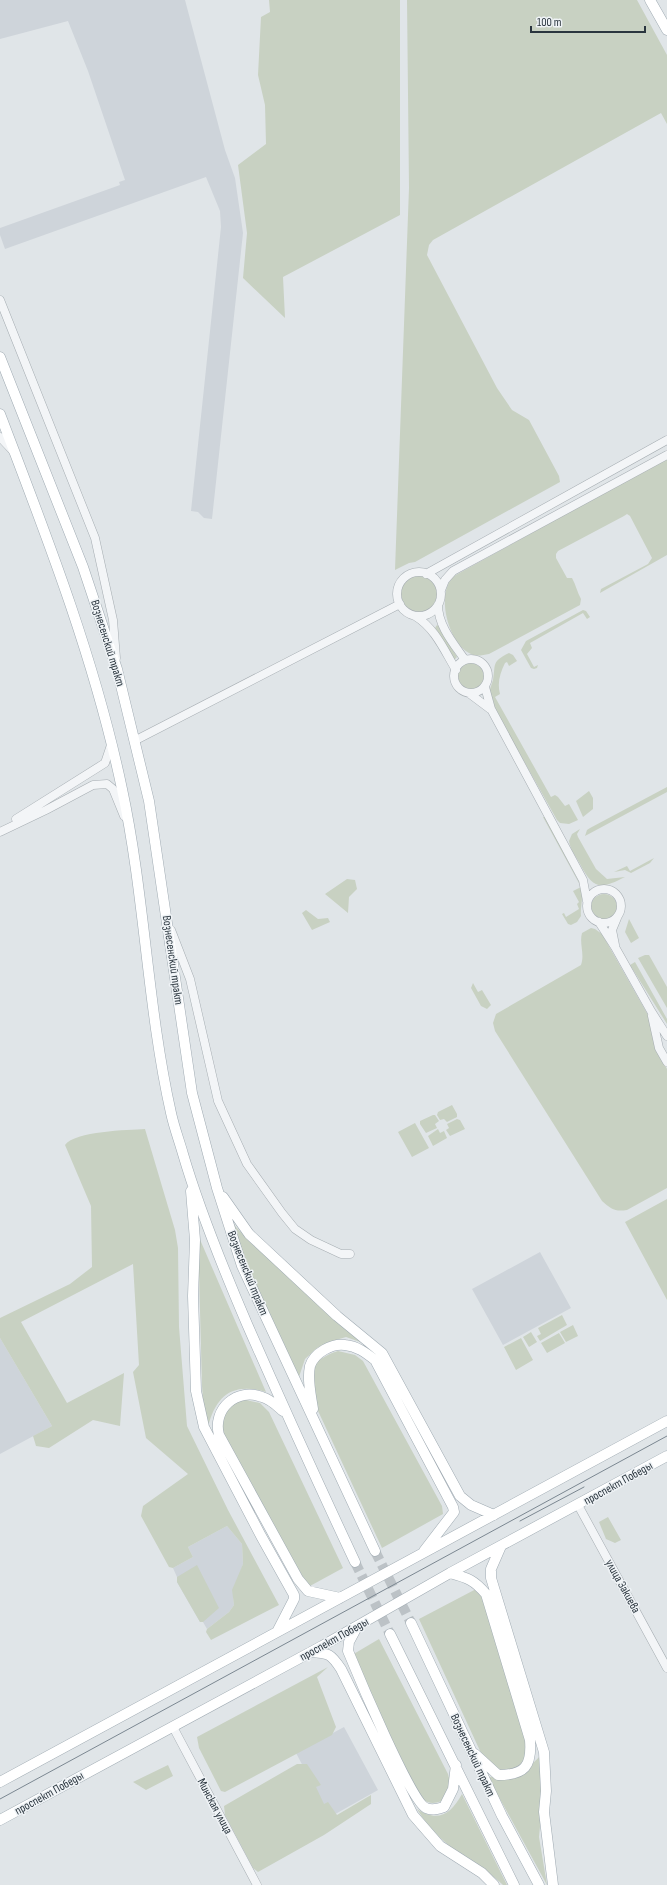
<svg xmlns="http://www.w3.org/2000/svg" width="667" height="1885" viewBox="0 0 667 1885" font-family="'Sofia Sans Condensed',sans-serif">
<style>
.built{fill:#ced4da}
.green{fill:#c8d1c2}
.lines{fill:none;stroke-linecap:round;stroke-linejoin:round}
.major-tunnel{stroke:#bcc2c6;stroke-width:10;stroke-dasharray:10 5;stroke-linecap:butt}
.minor-casing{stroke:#a6adb2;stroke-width:9}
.major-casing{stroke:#a0abb3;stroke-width:11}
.minor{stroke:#f3f5f7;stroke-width:8}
.major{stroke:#fff;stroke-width:10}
.tram{stroke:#7b8791;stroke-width:1}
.labels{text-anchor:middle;stroke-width:3;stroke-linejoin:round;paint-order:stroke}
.street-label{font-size:12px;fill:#2a353e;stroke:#eff3f6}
</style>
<rect width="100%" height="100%" fill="#e0e5e8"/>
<path class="built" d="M0,0H185L225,150L235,178L243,233L212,519L204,518L198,512L191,511L221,227L220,211L206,177L5,249L0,235V228L120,185L119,182L125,180L88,71L68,21L0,39Z
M540,1252L571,1308L503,1345L472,1289Z
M0,1338L52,1426L0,1454Z
M227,1526L242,1544L243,1564L233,1596L234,1605L229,1612L207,1629L203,1622H200L177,1582V1577L173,1568L193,1557L188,1547Z
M344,1727L378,1790L330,1817L296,1753Z"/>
<path class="green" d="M269,0H400V215L283,277L285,318L243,278L247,233L238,165L266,144L265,105L258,75L261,17L270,12Z
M407,0H637L667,55V124L661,113L433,240L429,245L427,255L497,388L512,410L529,420L559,476L560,482L415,562L409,563L395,570L409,188Z
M667,458V555L600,593L601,589L648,564L652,558L630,516L627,514L624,516L558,551L556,554V558L567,578H572C576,585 577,592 581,599L580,605L489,654C483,655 476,657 471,654C448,644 435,593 454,576Z
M400 594a19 19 0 1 1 38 0a19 19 0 1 1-38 0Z
M583,610L586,611L590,617L587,619L583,613L530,643L532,648L527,654L534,667L538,665L537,668L534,669L531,668L521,650L526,641Z
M437,625L439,626L457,657L453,661L435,628Z
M509,653L513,655L517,661L509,666L507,662L505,663C500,673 497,683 500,694L495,697L551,797L555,795L558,797L565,806L569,804L578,820L569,824L560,823L557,820L489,699C488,692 491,687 493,680C496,664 491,662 509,653Z
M456 677a14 14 0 1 1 28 0a14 14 0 1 1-28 0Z
M667,787V792L585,836L587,830L590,828Z
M589,791L593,798V809L583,817L576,801Z
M543,817H545L581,886C584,897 580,906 581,916L577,922L571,925L568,924L562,914L564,913L566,917L579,909L577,904L579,902L573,891L581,887Z
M580,829L577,834L578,837L596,869L607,879L625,877C600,890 593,889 580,864C576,857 570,849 569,841L572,834Z
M654,858L650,863L631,873L625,870L614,872L627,866L630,871Z
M347,879L355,880L357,889L349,897L348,913L325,894Z
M591 907a13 13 0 1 1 26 0a13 13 0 1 1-26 0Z
M306,910L318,919L328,918L330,922L312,930L302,913Z
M629,919L639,938L631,943L625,932Z
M591,928L595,929L602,934L652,1022L659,1054L667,1069V1188L627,1210C615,1212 611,1209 602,1201L495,1031L493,1023L496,1014L581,965C585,954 579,944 582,933Z
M645,955H649L667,987V1008L638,958Z
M635,962L667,1019V1024L630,965Z
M473,983L478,992L482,990L491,1005L487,1009L481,1006L471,988Z
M452,1105L457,1114V1117L447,1122L444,1119L440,1120L437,1115L438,1112Z
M433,1115H435L439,1121L435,1124L437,1128L426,1133L420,1124V1121Z
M457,1119L460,1120L465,1129L450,1136L446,1130L449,1128L447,1124Z
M415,1123L429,1148L412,1157L398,1132Z
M145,1129L175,1230L178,1248L179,1327L187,1426L228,1510L279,1605L211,1640L206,1632L207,1629L229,1612L234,1605L232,1590L243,1564L242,1544L227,1526L188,1547L193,1557L173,1568L169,1567L141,1516L143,1506L188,1474L146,1438L133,1372L139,1365L133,1264L21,1322L67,1403L124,1373L120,1426L93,1420L49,1448L36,1446L33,1436L52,1426L0,1338V1318L70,1284L92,1267L91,1206L65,1145C75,1131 128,1130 145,1129Z
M438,1129L440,1133L444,1131L447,1138L433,1146L428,1136Z
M667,1199V1300L625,1222Z
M227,1212L236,1227L251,1243L366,1344L346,1337L329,1342L317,1348L305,1359L299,1377L245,1262Z
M198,1235L266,1392C233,1382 216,1395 208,1427L204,1412L202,1386Z
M562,1315L567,1325L540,1341L537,1336L541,1334L538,1328Z
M573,1325L578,1336L566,1342L560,1332Z
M531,1332L537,1342L529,1347L523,1337Z
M559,1333L565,1343L547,1353L541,1343Z
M521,1338L533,1360L516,1370L504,1347Z
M338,1351L355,1355L363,1361L442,1506L443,1514L382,1548L305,1383C308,1366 322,1356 338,1351Z
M246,1400L260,1403L269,1412L343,1568L310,1586L301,1580L223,1435C223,1414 223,1404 246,1400Z
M608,1517L621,1540L615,1543L606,1539L599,1522Z
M197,1565L219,1608L203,1622H200L177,1582V1577Z
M478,1588L482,1594L527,1737C528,1763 524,1770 497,1770L481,1753L419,1619Z
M379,1639L448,1774L451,1785L442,1801C431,1805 424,1803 417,1793L352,1655Z
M328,1667L317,1677L336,1727L332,1735L225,1792L221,1791L199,1748L197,1737Z
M542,1754L544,1785L539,1837L547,1885L488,1777C517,1777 523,1774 542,1754Z
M297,1764H307L321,1785L316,1787L324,1804L328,1802L337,1815L371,1795V1804L324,1835L258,1872L253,1868L225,1815L224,1806Z
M168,1765L173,1776L146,1790L133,1782Z
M462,1794L507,1885H503C493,1875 482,1869 470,1861C449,1847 430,1831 417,1809C438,1823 451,1814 462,1794Z"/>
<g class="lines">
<path class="major-tunnel" d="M375,1551L411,1623
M355,1562L390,1634"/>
<defs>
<path id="minor" d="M0,300L95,538L113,620L116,658
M0,437L13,451
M397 594a22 22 0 1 1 44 0a22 22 0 1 1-44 0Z
M426,574L667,440
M441,590L445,580L453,571L667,455
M438,605C438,626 454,644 465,660
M415,616C435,628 444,650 456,670
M454 676a17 17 0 1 1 34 0a17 17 0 1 1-34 0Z
M485,687L491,709L583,880L587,901
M470,694L490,709
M136,740L400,604
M16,819L105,763L111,745
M0,832L46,810L93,785L107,784L113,789L124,816
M587 906a17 17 0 1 1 34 0a17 17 0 1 1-34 0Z
M599,922L615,947L651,1011L667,1036
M171,930L190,979L218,1101L247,1164L282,1213L295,1229L311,1240L341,1254H350
M615,945L612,930L617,918
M652,1016L659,1048L667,1062
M578,1505L667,1668
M173,1727L257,1885"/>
<path id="major" d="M650,0L667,30
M0,357L83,567L117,669L149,801L192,1093L217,1188L242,1266L375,1551
M0,414C47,537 95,660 122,789C145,896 147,1006 171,1113C174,1127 179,1140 183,1154C200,1212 223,1268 247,1324C282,1404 318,1483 355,1562
M191,1191L195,1240L193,1296L196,1391L204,1427L261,1536L294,1595V1599L277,1632
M223,1197L249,1234L337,1316L382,1353L460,1496L471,1505L494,1515
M313,1409C311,1395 307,1380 310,1366C314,1353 332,1343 345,1345C357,1346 366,1353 375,1360L453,1507L454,1512L424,1551
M283,1411C276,1405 270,1399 262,1397C237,1387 212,1409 219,1435L298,1579L308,1591L340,1598
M501,1546L491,1569V1578L544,1752L546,1791L544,1812L553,1885
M450,1573C468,1578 474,1580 486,1594L530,1740C532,1766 525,1775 498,1775L475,1754
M411,1623L502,1816L539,1885
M357,1627L349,1642L348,1651C357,1673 411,1802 426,1808C432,1811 438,1809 444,1807L453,1789L456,1765
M390,1634L514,1885
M311,1652C329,1653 331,1654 341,1669L413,1815L440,1846L482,1873L494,1885
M0,1782L667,1421
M0,1820L322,1646L450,1573L667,1456"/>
</defs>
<use href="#minor" class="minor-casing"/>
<use href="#major" class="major-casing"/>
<use href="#minor" class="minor"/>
<use href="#major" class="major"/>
<path class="tram" d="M520,1521L584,1487
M0,1799L667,1436"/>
</g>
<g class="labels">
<g class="street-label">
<text transform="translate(108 643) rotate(73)" y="4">Вознесенский тракт</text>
<text transform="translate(173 960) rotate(82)" y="4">Вознесенский тракт</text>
<text transform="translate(248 1273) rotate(68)" y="4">Вознесенский тракт</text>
<text transform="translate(618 1483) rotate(-29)" y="4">проспект Победы</text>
<text transform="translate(623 1586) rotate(61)" y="4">улица Закиева</text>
<text transform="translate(334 1639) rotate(-29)" y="4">проспект Победы</text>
<text transform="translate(473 1755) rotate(65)" y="4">Вознесенский тракт</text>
<text transform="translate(49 1793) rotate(-29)" y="4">проспект Победы</text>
<text transform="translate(215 1806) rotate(62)" y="4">Минская улица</text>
</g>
</g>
<path d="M531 26v6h114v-6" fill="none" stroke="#2a353e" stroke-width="2"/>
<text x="537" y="26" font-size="12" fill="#2a353e" stroke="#eff3f6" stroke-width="3" paint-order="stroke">100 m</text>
</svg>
